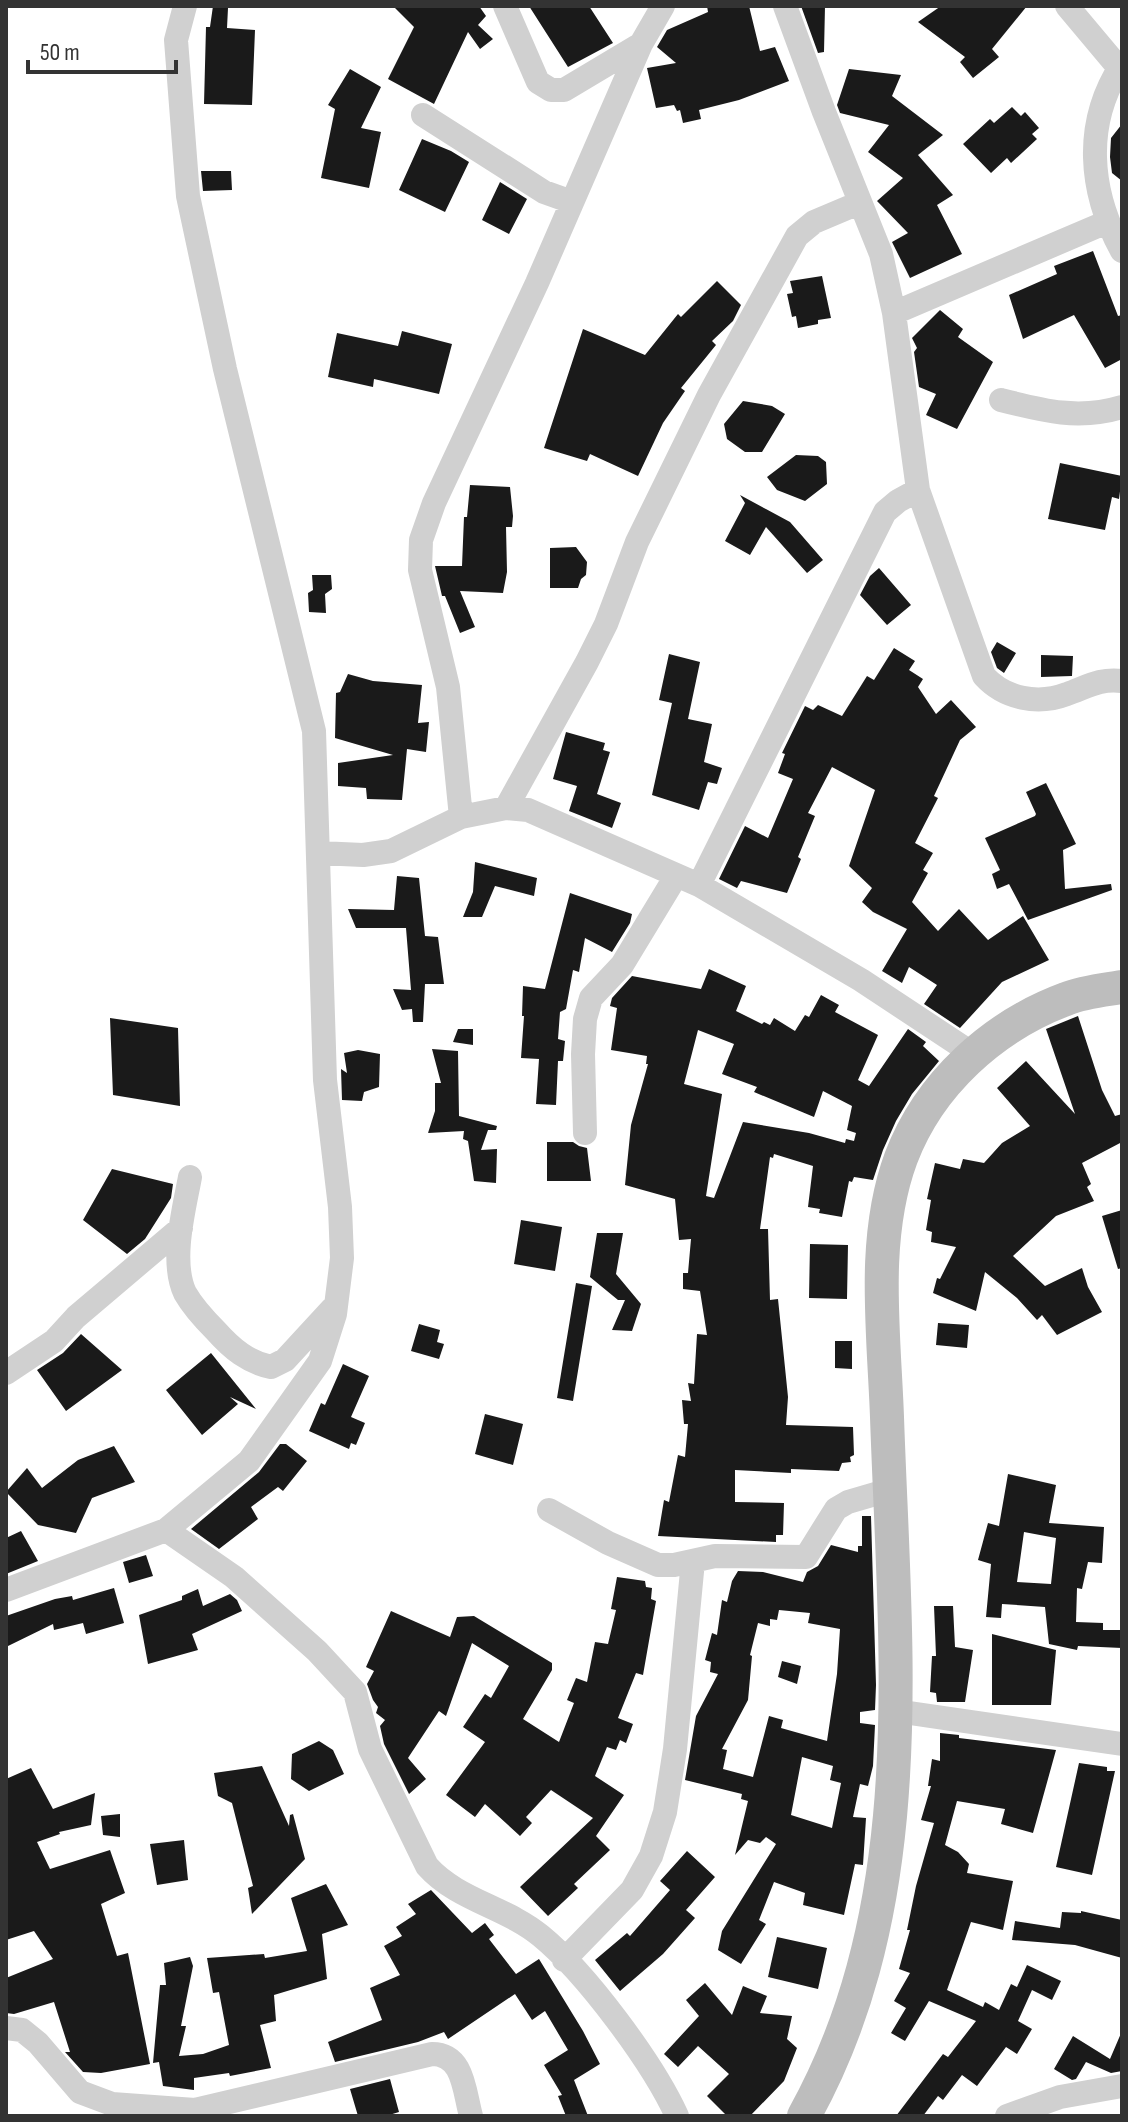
<svg xmlns="http://www.w3.org/2000/svg" width="1128" height="2122" viewBox="0 0 1128 2122" font-family="'Sofia Sans Condensed',sans-serif">
<style>
.building{fill:#1a1a1a;fill-rule:evenodd}
.lines{fill:none;stroke-linecap:round;stroke-linejoin:round}
.street{stroke:#d0d0d0;stroke-width:24}
.secondary{stroke:#bdbdbd;stroke-width:34}
</style>
<rect width="100%" height="100%" fill="#fff"/>
<path class="building" d="M213,6L228,8L227,28L255,30L252,105L204,104L206,27H210Z
M393,6H479L486,16L478,25L493,39L480,49L468,32L434,104L388,79L414,27Z
M529,6H589L613,43L568,67Z
M707,6H749L760,51L775,47L789,81L739,100L699,110L701,119L683,123L680,110L677,111L674,105L656,108L647,68L676,63L657,47L667,30L708,12Z
M801,6H825L824,52L818,53Z
M941,6H1027L992,49L999,57L973,78L960,62L965,57L918,22Z
M350,69L381,87L361,128L381,132L369,188L321,178L335,109L328,105Z
M849,69L901,75L892,96L943,135L918,155L953,195L937,205L962,254L910,278L892,242L908,233L877,201L903,178L868,152L889,125L840,113L837,105Z
M1012,107L1021,116L1025,112L1039,128L1032,134L1037,139L1011,163L1007,158L991,173L963,144L990,119L994,123Z
M1122,124V181L1112,173L1110,157L1111,138Z
M422,139L451,151L469,162L445,212L399,190Z
M201,171H231L232,190L203,191Z
M500,182L527,199L509,234L482,220Z
M1093,251L1118,316L1122,315V359L1105,368L1074,315L1023,339L1009,295L1057,274L1054,266Z
M822,276L831,318L818,320V324L798,328L796,316L792,317L787,294L793,293L790,281Z
M717,281L741,305L733,321L712,341L716,345L681,388L685,391L663,423L638,476L590,454L587,461L544,448L583,329L645,355L678,314L681,317Z
M940,310L963,329L958,337L993,362L957,429L926,415L936,394L919,387L914,352L917,348L912,338Z
M402,331L452,344L439,394L374,379L373,387L328,377L337,333L398,346Z
M743,401L772,406L785,414L762,452H745L727,439L724,424Z
M796,455L818,456L826,462L827,484L805,501L777,490L767,477Z
M1060,463L1122,476L1119,499L1112,497L1105,530L1048,519Z
M470,485L510,487L513,516L512,527H506L507,572L503,593L460,591L475,627L460,633L445,596H442L435,566H462L464,517H467Z
M740,495L790,522L823,560L807,573L766,527L750,555L725,541L745,503Z
M576,547L587,562L586,575L581,579L578,588H550V548Z
M879,568L911,605L887,625L860,595L870,576Z
M312,575H331L332,589L325,594L326,613L309,612L308,593L313,590Z
M997,642L1016,653L1004,673L997,668L991,652Z
M894,648L915,661L909,670L923,679L918,687L936,714L951,700L976,727L960,740L934,796L938,798L915,843L933,853L923,870L928,873L912,902L938,931L959,909L988,940L1023,916L1049,960L1002,982L960,1028L924,1004L937,985L909,967L902,983L882,971L907,929L873,912L862,902L872,888L849,866L875,790L832,767L808,813L815,816L798,857L801,859L787,893L741,881L737,888L719,879L745,826L768,838L793,779L778,773L785,754L782,753L805,706L813,710L818,705L842,716L867,676L874,680Z
M669,654L700,662L688,719L712,724L704,762L722,768L717,784L708,782L699,810L652,795L672,703L659,700Z
M1041,655L1073,656L1072,676L1041,677Z
M348,674L373,681L422,685L418,723L429,722L426,752L407,749L402,800L367,799L366,788L338,786V763L393,755L335,738L336,693L340,692Z
M566,732L605,743L603,750L610,752L597,794L621,803L612,828L569,811L577,786L553,779Z
M1046,783L1076,844L1063,850L1065,889L1111,884L1112,890L1028,920L1009,884L997,889L992,874L1000,870L985,838L1035,816L1036,814L1026,792Z
M475,862L537,878L534,896L495,886L482,917H463L473,892Z
M397,876L419,878L425,936L438,937L444,984H425L423,1022H413L412,1009L402,1010L393,989L411,990L406,928H356L348,909L394,910Z
M570,893L632,914L630,923L612,952L585,938L579,972L573,970L566,1009L560,1012L558,1039L565,1041L563,1061H558L556,1105L536,1104L539,1059L521,1058L524,1016H522L523,986L545,989Z
M709,969L746,986L736,1011L762,1024L764,1022L770,1025L774,1018L795,1031L805,1015L809,1017L821,995L839,1005L835,1012L878,1035L858,1080L869,1086L908,1029L926,1042L923,1046L939,1061L912,1094L896,1121L883,1150L873,1180L854,1177L852,1182L849,1181L842,1217L819,1213L820,1209L808,1207L813,1166L774,1154L773,1158L770,1157L760,1229H768L770,1300L778,1299L788,1397L786,1425L853,1427L854,1455L850,1457L851,1462L842,1463L839,1471L791,1469V1473L735,1470V1502L784,1503L783,1535H776V1542L658,1536L664,1500L669,1502L678,1455L685,1457L688,1424H684L682,1400L691,1401L688,1383L694,1384L697,1334L707,1335L700,1291L683,1289V1273H688L691,1239L679,1240L675,1199L625,1185L631,1125L648,1064H646L647,1056L611,1050L617,1008L610,1006L612,998L632,976L701,989ZM698,1030L734,1044L722,1074L757,1087L754,1092L814,1117L823,1091L852,1106L847,1130L856,1133L854,1141L846,1139L845,1143L809,1133L743,1122L714,1198L706,1196L722,1094L684,1084Z
M1078,1016L1102,1090L1115,1116L1122,1114V1142L1082,1163L1091,1184L1087,1187L1094,1201L1056,1216L1013,1256L1045,1286L1082,1268L1088,1287L1102,1312L1057,1335L1042,1315L1037,1320L1017,1298L985,1272L976,1311L933,1293L937,1278L940,1279L956,1247L931,1242L932,1232L926,1230L931,1200L927,1199L935,1163L960,1169L963,1159L984,1163L1002,1143L1030,1126L997,1088L1026,1061L1075,1114L1046,1029Z
M110,1018L178,1028L180,1106L113,1095Z
M458,1029H473V1045L453,1042Z
M432,1049L458,1051L459,1116L497,1126L496,1130H488L481,1150L497,1149L496,1183L474,1181L468,1141L463,1139L464,1131L428,1133L435,1111V1083H441Z
M358,1050L380,1054L379,1087L364,1092L362,1101L342,1100L341,1069L347,1073L344,1053Z
M547,1142H573L579,1146L587,1148L591,1181H547Z
M112,1169L173,1184L171,1198L145,1239L127,1254L83,1220Z
M1122,1210V1268L1118,1269L1102,1216Z
M521,1220L562,1227L555,1271L514,1264Z
M597,1233H623L616,1274L641,1304L632,1331L612,1330L625,1300H618L590,1277Z
M810,1244L848,1245L847,1299L809,1298Z
M576,1283L592,1286L573,1401L557,1398Z
M938,1323L969,1325L967,1348L936,1345Z
M419,1324L440,1330L437,1342L444,1344L439,1359L411,1351Z
M81,1334L122,1370L66,1411L37,1370L63,1353Z
M835,1341H852V1369L835,1368Z
M211,1353L256,1409L230,1397L238,1404L202,1435L166,1390Z
M343,1364L369,1376L351,1417L365,1423L356,1445L351,1443L349,1449L309,1431L321,1403L325,1405Z
M485,1414L523,1424L513,1465L475,1454Z
M280,1444H286L307,1461L283,1491L278,1487L251,1507L258,1519L219,1549L191,1529L259,1472Z
M114,1446L135,1482L92,1498L76,1533L38,1525L6,1492L27,1468L42,1488L78,1460Z
M1008,1474L1056,1485L1049,1523L1104,1527L1102,1563L1088,1562L1082,1589L1077,1588L1076,1622L1103,1623V1630H1122V1648L1078,1646L1077,1650L1049,1644L1045,1607L1002,1604L1001,1618L986,1617L991,1564L978,1560L988,1523L999,1526ZM1024,1532L1056,1538L1051,1584L1017,1582Z
M862,1516H871L876,1685L875,1710L860,1712V1723L875,1725L873,1766L868,1786L860,1784L853,1817L866,1818L863,1865L855,1864L844,1915L803,1905L805,1893L774,1882L759,1920L766,1924L741,1964L718,1950L722,1931L776,1844L766,1837L760,1843L748,1840L735,1855L748,1801L741,1799L742,1794L685,1780L696,1716L718,1674L710,1672L711,1662L705,1660L712,1633L717,1635L722,1600L727,1602L732,1581L738,1571L763,1572L803,1582L807,1572L818,1566L831,1545L858,1552V1546H862ZM779,1610L810,1613L808,1623L840,1629L837,1674L827,1741L781,1728L783,1720L769,1716L753,1777L723,1769L727,1750L722,1749L748,1700L752,1656L750,1655L758,1623L770,1626V1619L777,1620ZM802,1757L833,1766L830,1780L841,1783L832,1828L791,1815Z
M21,1531L38,1561L6,1574V1538Z
M146,1555L153,1576L129,1583L123,1562Z
M617,1577L645,1581L646,1587L652,1588L651,1599L656,1601L643,1675L636,1673L618,1718L633,1724L626,1743L620,1740L616,1750L607,1747L595,1776L624,1795L596,1836L610,1850L574,1884L578,1888L548,1916L520,1887L593,1818L551,1790L526,1817L532,1823L520,1836L485,1804L475,1817L446,1795L485,1742L463,1727L485,1694L491,1698L509,1666L472,1643L446,1716L439,1711L408,1758L426,1779L409,1794L384,1744L380,1726L385,1720L376,1713L378,1707L373,1700L367,1684L374,1671L366,1667L391,1611L450,1637L457,1617L474,1616L552,1663V1670L523,1719L559,1742L574,1703L567,1700L576,1678L587,1682L595,1642L608,1644L616,1610L611,1609Z
M114,1588L124,1623L86,1634L83,1623L54,1630L53,1624L6,1647V1616L55,1599L72,1596L73,1600Z
M198,1589L203,1606L230,1594L237,1600L242,1611L192,1634L198,1650L148,1664L139,1615L182,1600V1596Z
M934,1606H953L955,1647L973,1650L965,1702H937L936,1693L930,1692L932,1656H936Z
M992,1634L1056,1650L1051,1705H992Z
M782,1661L801,1666L797,1684L778,1677Z
M940,1733L959,1735V1738L1056,1750L1033,1833L1001,1824L1005,1809L957,1801L945,1845L958,1852L969,1864L967,1873L1013,1881L1003,1930L971,1922L947,1990L983,2007L985,2002L999,2010L1011,1984L1017,1987L1027,1965L1061,1981L1052,2000L1032,1990L1018,2021L1032,2029L1017,2054L1006,2047L977,2086L962,2075L943,2100L938,2096L923,2116H896L943,2054L948,2057L976,2021L929,2001L905,2041L891,2033L906,2008L894,2001L910,1973L899,1969L910,1930H907L916,1886L934,1823L921,1820L931,1786H928L932,1759L940,1761Z
M319,1741L333,1750L344,1774L309,1791L291,1779L292,1754Z
M1079,1763L1107,1767V1771H1115L1092,1875L1056,1867Z
M262,1766L289,1826L290,1815L293,1814L305,1859L252,1914L248,1888L253,1886L232,1803L218,1796L214,1773Z
M31,1768L53,1809L95,1793L91,1825L59,1832L60,1834L37,1842L50,1869L110,1850L125,1893L101,1904L117,1956L128,1953L150,2064L101,2073L83,2072L65,2052H70L54,2002L14,2014L6,2013V1978L53,1959L34,1931L6,1940V1779Z
M120,1814V1837L103,1835L101,1816Z
M184,1840L188,1880L157,1885L150,1844Z
M687,1851L715,1877L686,1910L695,1918L663,1954L620,1991L595,1960L627,1933L630,1936L670,1890L660,1881Z
M326,1884L348,1925L322,1934L327,1979L274,1995L276,2021L260,2025L271,2068L230,2076L229,2073L194,2078V2090L163,2086L159,2062L153,2063L160,1985H166L164,1963L190,1957L193,1966L181,2026H186L179,2056L203,2054L229,2045L219,1992L213,1993L207,1958L264,1954L265,1958L307,1951L291,1898Z
M431,1890L472,1933L485,1923L494,1935L489,1939L516,1974L539,1959L583,2031L600,2064L574,2080L588,2116H566L558,2096L562,2095L544,2065L568,2050L545,2011L532,2020L515,1994L448,2039L444,2032L418,2042L335,2062L328,2042L382,2020L370,1988L400,1975L384,1946L402,1936L396,1927L416,1914L408,1904Z
M1081,1911L1122,1920V1958L1075,1945L1012,1940L1015,1921L1060,1928L1062,1912L1081,1913Z
M777,1937L827,1948L818,1989L768,1977Z
M705,1983L732,2015L743,1986L767,1996L760,2013L792,2016L787,2039L797,2048L784,2081L750,2116H727L707,2096L729,2074L698,2046L678,2067L664,2054L699,2016L686,2000Z
M1122,2031V2071L1111,2073L1086,2062L1076,2079L1072,2080L1054,2069L1073,2036L1110,2059Z
M390,2079L399,2112L386,2116H358L350,2089Z"/>
<g class="lines">
<path class="street" d="M505,6L538,82L551,90H564L641,44
M785,6L824,112L881,254L894,313L918,490L984,676C1005,699 1038,705 1067,694C1087,687 1100,678 1122,681
M1067,6L1119,68
M1122,64C1083,123 1089,191 1122,251
M423,115L544,192L572,202
M894,313L1107,222
M1001,400C1044,411 1079,420 1122,407
M506,808L587,662L606,624L637,542L709,395L797,236L814,222L859,203
M461,817L448,687L420,570L421,540L434,503L537,283L641,44L663,6
M319,853L363,855L391,851L461,817L506,808L528,810L699,885L861,980L973,1054
M699,885L885,512L898,501L918,490
M585,1133L583,1054L585,1019L591,998L622,965L676,876
M190,1177C184,1210 170,1261 185,1293C193,1307 205,1320 216,1331C232,1349 248,1362 271,1367L285,1360L332,1309
M6,1373L54,1341L76,1317L181,1228
M549,1510L608,1543L658,1565H674L715,1556L806,1557L836,1509L848,1502L889,1490
M166,1530L234,1577L317,1651L355,1692L370,1749L427,1866C457,1900 506,1907 541,1936C586,1973 653,2063 677,2116
M6,1590L166,1530L249,1461L320,1361L335,1314L342,1258L340,1207L325,1080L314,731L225,369L188,196L176,40L185,6
M896,1711L1122,1744
M564,1960L632,1890L651,1856L665,1812L675,1749L693,1561
M6,2028L22,2030L38,2043L80,2092L112,2104L195,2110L432,2054C464,2054 464,2091 471,2116
M1007,2116L1060,2097L1122,2086"/>
<path class="secondary" d="M804,2116C923,1901 895,1653 887,1417C884,1332 871,1239 901,1158C929,1084 993,1026 1066,999C1083,992 1104,990 1122,987"/>
</g>
<rect width="1128" height="2122" fill="none" stroke="#333333" stroke-width="16"/>
<path d="M28 60v12h148v-12" fill="none" stroke="#333333" stroke-width="4"/>
<text x="40" y="60" font-size="24" fill="#333333" stroke="#ffffff" stroke-width="6" paint-order="stroke">50 m</text>
</svg>
